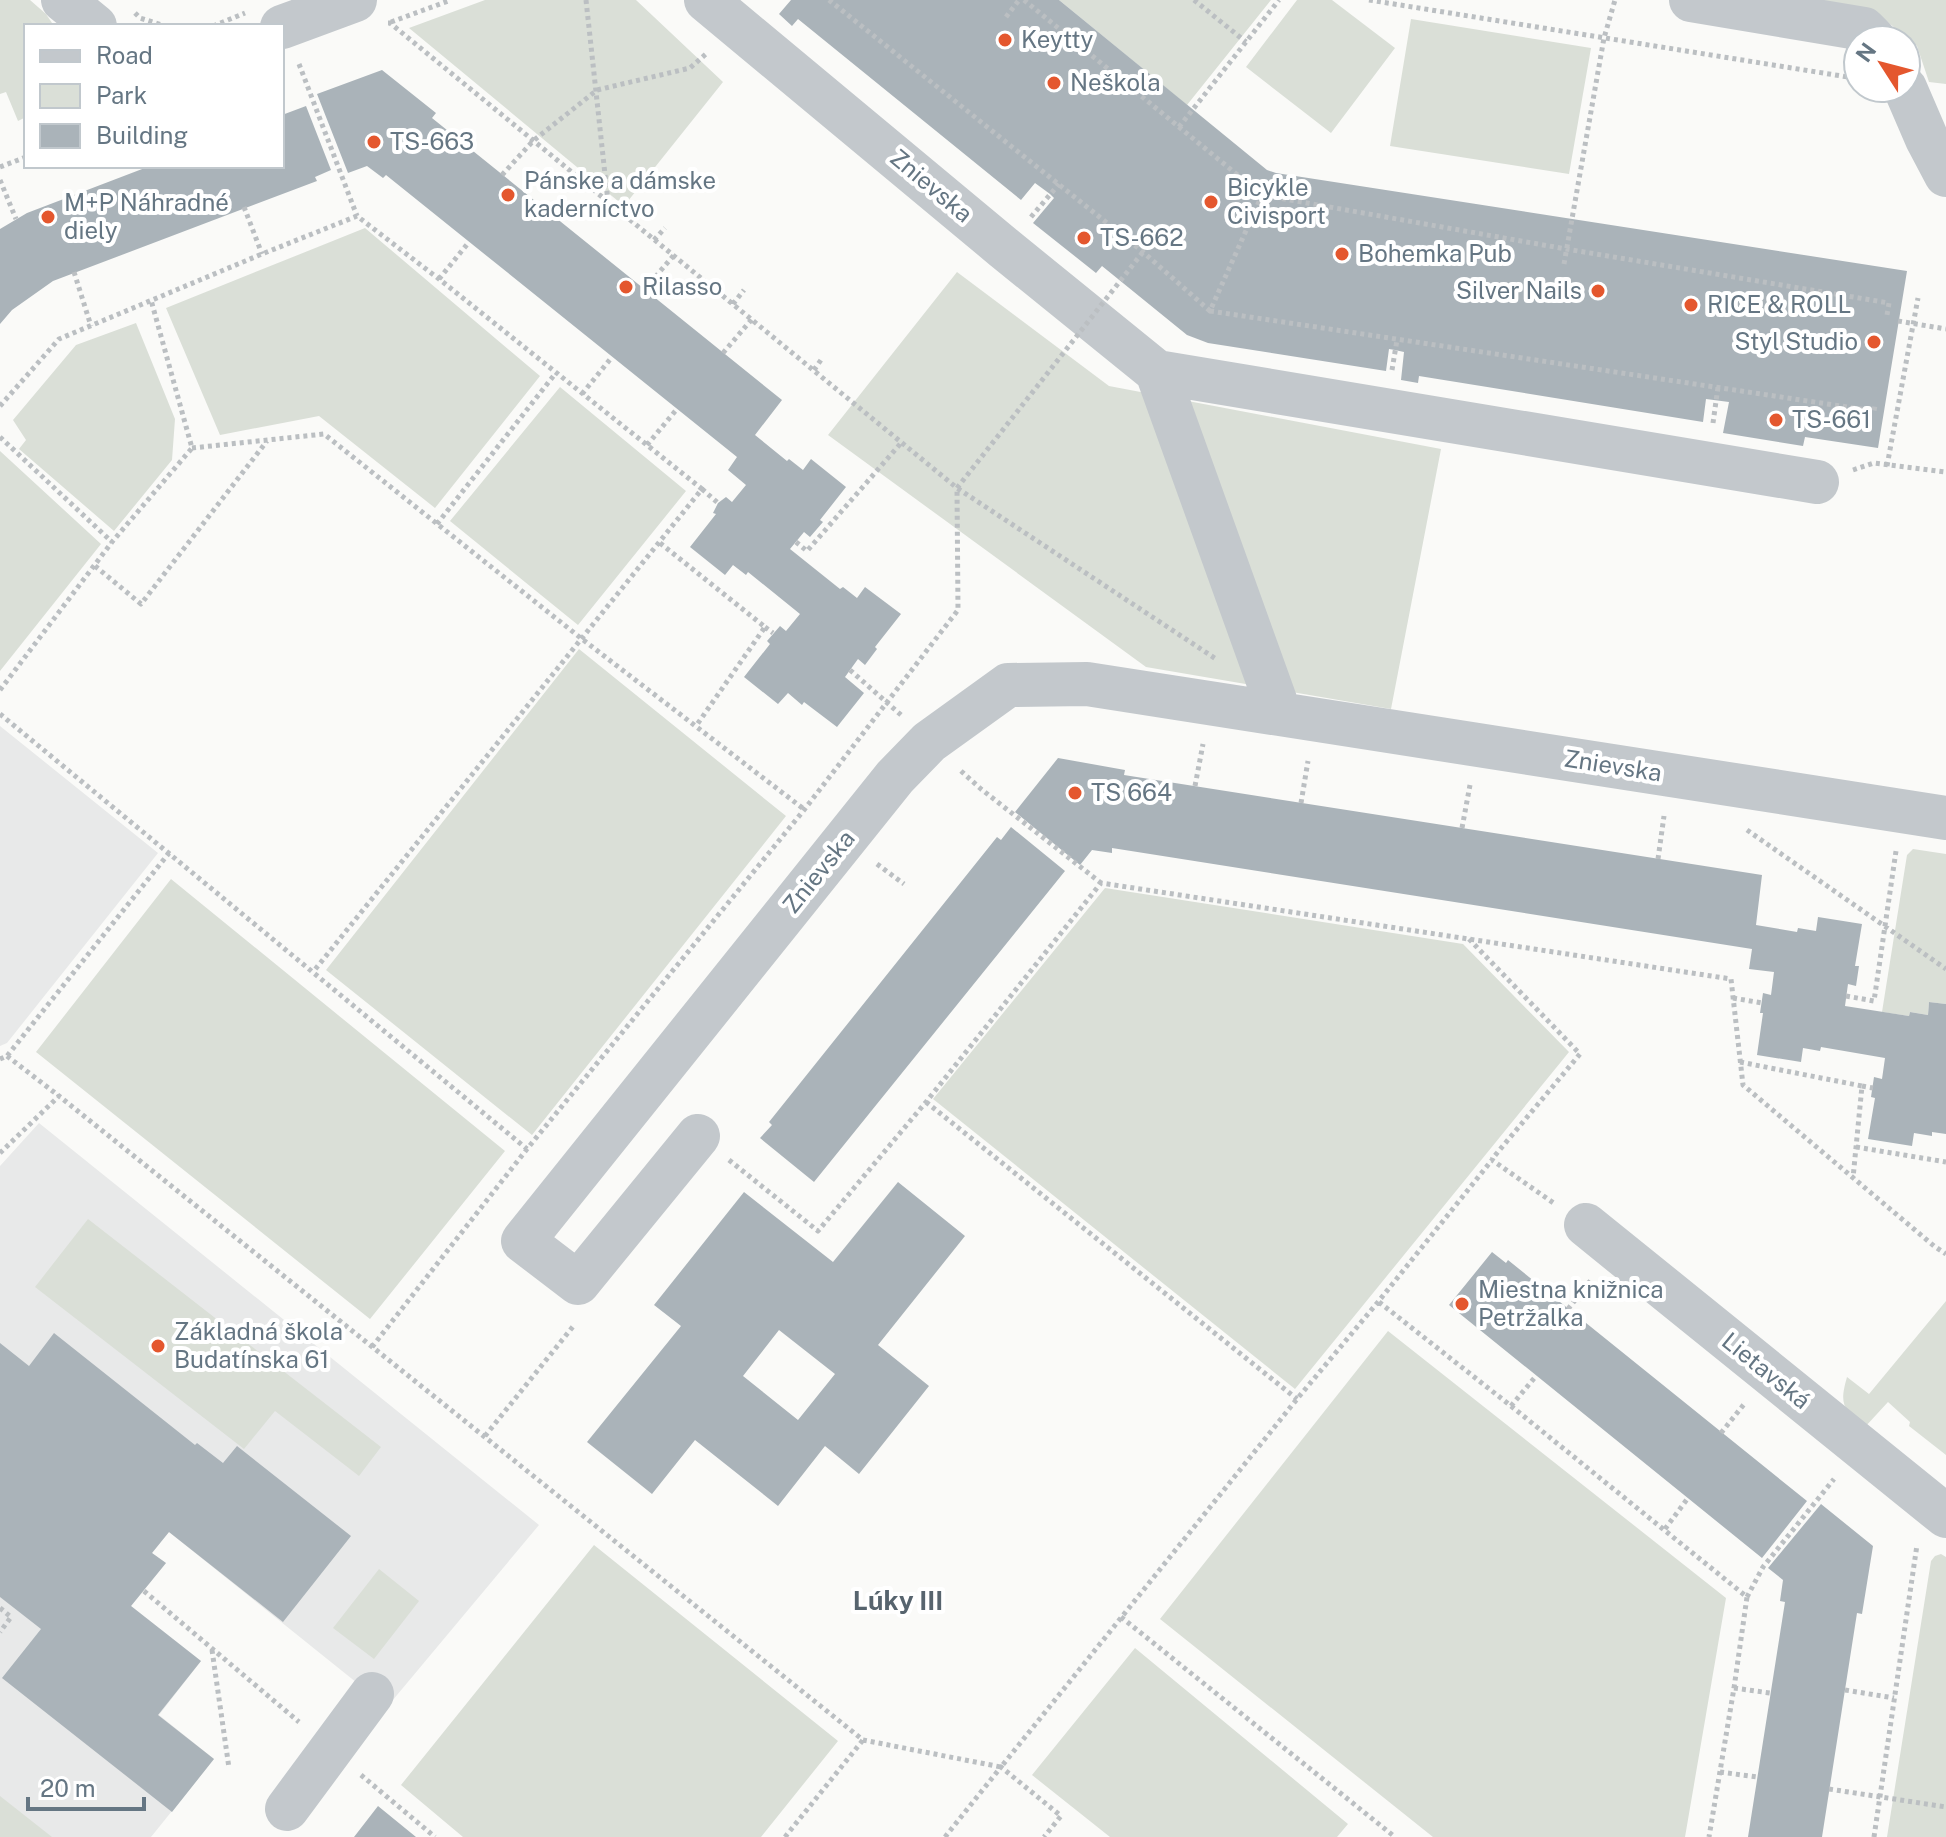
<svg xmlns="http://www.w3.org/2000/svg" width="1946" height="1837" viewBox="0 0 1946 1837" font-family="'Public Sans',sans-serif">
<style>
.built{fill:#e8e9e9}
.green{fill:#dadfd7}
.building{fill:#aab3b9;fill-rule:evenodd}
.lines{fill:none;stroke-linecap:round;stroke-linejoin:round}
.path{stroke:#bbbfc2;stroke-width:5;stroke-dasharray:4 4;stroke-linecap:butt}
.minor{stroke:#c3c8cc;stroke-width:44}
.path-bridge{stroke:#bbbfc2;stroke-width:5;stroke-dasharray:4 4;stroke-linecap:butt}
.poi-dot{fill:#e4572e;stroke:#fff;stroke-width:3}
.labels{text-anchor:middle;stroke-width:8;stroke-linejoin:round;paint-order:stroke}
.poi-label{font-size:24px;fill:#657683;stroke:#fff;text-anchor:start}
.street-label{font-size:24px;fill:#657683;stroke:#fff}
.neighbourhood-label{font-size:26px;font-weight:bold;fill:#57646e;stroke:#fff}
</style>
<rect width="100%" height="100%" fill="#fafaf8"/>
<path class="built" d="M0,726L158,853L7,1043L0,1046Z
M39,1123L539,1525L387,1707L169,1532L152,1553L166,1563L131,1606L201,1661L159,1715L214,1759L151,1837H0V1166Z"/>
<path class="green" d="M0,0H30L46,14L54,26H26V117L18,121L6,92L0,94Z
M485,0H636L723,82L624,206L409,28Z
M1059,0H1271L1187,105Z
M1297,0H1332L1395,48L1331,133L1246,67Z
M1778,0H1946V84L1929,82L1917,46L1884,19Z
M1411,19L1591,48L1569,174L1390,146Z
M365,228L540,376L435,508L319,416L220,435L166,308Z
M957,272L1109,386L1441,449L1391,709L1146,667L828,435Z
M136,323L175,419L172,460L114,531L19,449L26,440L13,420L76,345Z
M560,387L686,491L578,625L450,521Z
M0,451L101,544L0,671Z
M579,649L786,816L532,1135L326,970Z
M1913,849L1946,854V1004L1929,1002L1928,1015L1910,1012L1909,1016L1882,1012L1907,855Z
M171,879L505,1151L370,1319L36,1052Z
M1105,888L1463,944L1569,1052L1295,1389L933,1099Z
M88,1219L381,1447L359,1476L275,1411L244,1449L35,1287Z
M1946,1301V1455L1909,1426L1910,1422L1888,1402L1865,1427C1843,1409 1839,1405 1847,1377L1869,1394Z
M1388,1331L1726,1598L1685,1837H1433L1160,1619Z
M594,1545L838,1741L761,1837H463L401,1785Z
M1941,1554L1946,1557V1837H1887L1931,1561L1935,1556Z
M379,1569L419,1601L374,1659L333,1628Z
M1135,1648L1348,1824L1337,1837H1110L1032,1775Z
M0,1796L52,1837H0Z"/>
<path class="building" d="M791,0H1059L1267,170L1276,173L1907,271L1878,448L1805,437L1803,446L1723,433L1729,402L1706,399L1703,422L1419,376L1418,383L1401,380L1404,352L1395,350L1389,349L1386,371L1208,343L1187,335L1102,266L1096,273L1033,223L1054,198L1050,194L1035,183L1021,200L798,19L792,26L779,14Z
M382,70L436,113L432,118L782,400L755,435L787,461L789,459L803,470L811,459L846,487L820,520L823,522L810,537L804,532L790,549L840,589L843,587L857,598L865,587L901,614L875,647L877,649L865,665L858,659L845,677L864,693L837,727L804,702L802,705L788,693L778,704L744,677L770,644L767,641L780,626L786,631L800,614L748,572L746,575L733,565L725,575L690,547L716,514L713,513L718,503L726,497L732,502L746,485L728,470L737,457L386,175L383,178L367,166L348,173L317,94Z
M306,106L331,170L315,177L317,181L53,281L12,310L0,324V229L27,213L150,166H282V115Z
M1058,758L1125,770L1124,775L1762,875L1756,925L1797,932L1798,928L1816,931L1818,917L1862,924L1855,966H1859L1856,986L1848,984L1845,1006L1909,1016L1910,1012L1928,1015L1929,1002L1946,1004V1134L1932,1132V1136L1914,1133L1912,1146L1868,1139L1875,1098L1871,1097L1874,1077L1882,1079L1885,1058L1821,1047L1820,1051L1803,1048L1801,1062L1757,1055L1763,1013H1760L1763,993L1771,995L1774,972L1749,969L1752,949L1112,848V853L1092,850L1080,865L1015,812Z
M1011,827L1065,871L814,1182L760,1138L772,1125L769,1122L997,837L1001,840Z
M898,1182L965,1236L878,1345L929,1386L859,1474L825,1446L778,1506L695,1440L652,1494L587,1442L681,1326L654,1305L744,1192L833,1262ZM779,1330L835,1374L798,1420L743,1376Z
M1492,1252L1506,1263L1508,1260L1807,1501L1762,1558L1449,1305Z
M54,1333L195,1445L197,1443L223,1463L237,1446L351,1536L283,1622L169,1532L152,1553L166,1563L131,1606L201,1661L158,1715L214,1759L172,1812L2,1678L41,1629L0,1597V1343L29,1366Z
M1821,1504L1873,1546L1862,1614L1857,1613L1822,1837H1748L1785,1602L1780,1601L1783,1580L1768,1568Z
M378,1806L416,1837H354Z"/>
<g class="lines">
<path class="path" d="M586,0L608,202
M829,0L1143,252L1210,311L1262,195
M1024,0L1262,195L1566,249L1889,303L1887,315
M1194,0L1246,42
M1369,0L1854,78
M135,13L140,18L165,26
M1006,17L1019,0
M391,22L451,0
M388,23H390L957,488L1216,659
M213,26L245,13
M299,64L357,216
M1179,127L1279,0
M0,167L26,157
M502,175L533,141L597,90L690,68L707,53
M0,180L16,219
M244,207L262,254
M1031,217L1059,184
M654,240L665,228
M1564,264L1604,38L1615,0
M74,272L91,326
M439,279L469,242
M645,289L674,255
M733,304L744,290
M1210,311L1874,411L1875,405
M723,353L752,319
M814,370L823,357
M1392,370L1397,340
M582,394L612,357
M0,406L59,339L262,254L357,216L439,279L702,489L313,972
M1713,423L1718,387
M0,437L112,542
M647,445L677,409
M192,448L324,434L582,639L805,810
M1887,466L1918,298
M1853,470L1874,463L1946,472
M702,489L718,503
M437,524L555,374
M796,542L807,551L901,443
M660,543L765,627L696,726
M95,566L141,604L267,441
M765,627L773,633
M850,670L901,715
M0,690L112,542L192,448L151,300
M0,714L527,1149
M961,771L981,789L1101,883
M1195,786L1203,744
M1301,803L1308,761
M1462,828L1470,785
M1747,830L1946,969
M1658,859L1664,816
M877,864L904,884
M1469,939L1580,1054L1492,1159
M1846,996L1874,1001L1896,851
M1733,998L1762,1003
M7,1056L59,1096
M0,1059L7,1056L169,853
M1740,1062L1862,1086L1853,1178
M1862,1086L1873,1088
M926,1102L1297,1399
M1856,1147L1946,1162
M0,1153L59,1096L863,1740L1001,1767L1297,1399L1378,1302L1492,1160L1555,1204
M729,1160L818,1231L926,1102L1101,883L1731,979L1743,1085L1934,1246L1946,1254
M1379,1302L1511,1406L1747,1597L1734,1688L1709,1837
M1568,1309L1591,1280
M372,1347L527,1149L804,810L958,610L957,489
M1511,1406L1536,1376
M1721,1433L1745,1403
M485,1436L575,1324
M1665,1529L1688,1498
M144,1591L299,1722
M1747,1597L1763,1567L1834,1479
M0,1608L11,1617L0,1632
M1121,1617L1395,1837
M212,1650L229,1768
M1734,1688L1770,1693
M1845,1690L1894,1698
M1720,1772L1757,1777
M361,1775L435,1837
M1829,1789L1946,1807
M785,1837L863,1740
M945,1837L1001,1767L1061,1816L1044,1837
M1874,1837L1917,1545"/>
<path class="minor" d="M63,0L95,26
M706,0L1004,248L1157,372L1817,482
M1691,0L1864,29L1875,40
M282,27L355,0
M1905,88L1927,139L1946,175
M1157,372L1280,714
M698,1136L578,1283L523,1241L895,777L929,742L1008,685L1087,684L1946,818
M1586,1225L1946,1516
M287,1809L372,1694"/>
<path class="path-bridge" d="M1898,321L1946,329
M957,488L1143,252"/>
</g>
<g class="poi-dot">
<circle cx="1005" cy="40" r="8"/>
<circle cx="1054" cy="83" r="8"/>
<circle cx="374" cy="142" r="8"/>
<circle cx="508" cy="195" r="8"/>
<circle cx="1211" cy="202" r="8"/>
<circle cx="48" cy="217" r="8"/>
<circle cx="1084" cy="238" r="8"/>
<circle cx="1342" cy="254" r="8"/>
<circle cx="626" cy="287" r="8"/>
<circle cx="1598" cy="291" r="8"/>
<circle cx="1691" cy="305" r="8"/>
<circle cx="1874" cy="342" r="8"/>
<circle cx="1776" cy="420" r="8"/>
<circle cx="1075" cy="793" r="8"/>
<circle cx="1462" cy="1304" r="8"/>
<circle cx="158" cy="1346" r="8"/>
</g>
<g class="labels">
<g class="poi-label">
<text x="1021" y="48">Keytty</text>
<text x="1070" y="91">Neškola</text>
<text x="390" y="150">TS-663</text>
<text x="524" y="189">Pánske a dámske<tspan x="524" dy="28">kaderníctvo</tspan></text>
<text x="1227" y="196">Bicykle<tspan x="1227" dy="28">Civisport</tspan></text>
<text x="64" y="211">M+P Náhradné<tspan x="64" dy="28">diely</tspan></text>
<text x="1100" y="246">TS-662</text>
<text x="1358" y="262">Bohemka Pub</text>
<text x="642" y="295">Rilasso</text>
<text x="1582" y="299" text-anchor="end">Silver Nails</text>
<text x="1707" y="313">RICE &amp; ROLL</text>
<text x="1858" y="350" text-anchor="end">Styl Studio</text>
<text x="1792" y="428">TS-661</text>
<text x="1091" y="801">TS 664</text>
<text x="1478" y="1298">Miestna knižnica<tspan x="1478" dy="28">Petržalka</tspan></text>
<text x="174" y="1340">Základná škola<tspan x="174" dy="28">Budatínska 61</tspan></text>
</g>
<g class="street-label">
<text transform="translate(931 186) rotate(40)" y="8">Znievska</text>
<text transform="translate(1613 766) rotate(9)" y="8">Znievska</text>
<text transform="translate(819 872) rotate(-51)" y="8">Znievska</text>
<text transform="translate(1766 1371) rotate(39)" y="8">Lietavská</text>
</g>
<g class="neighbourhood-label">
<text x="898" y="1610">Lúky III</text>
</g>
</g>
<rect x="24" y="24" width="260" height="144" fill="#ffffff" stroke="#c1c8cd" stroke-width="2"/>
<rect x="40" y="50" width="40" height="12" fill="#c3c8cc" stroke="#c1c8cd" stroke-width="2"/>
<text x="96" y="64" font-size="24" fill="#657683">Road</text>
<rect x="40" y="84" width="40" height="24" fill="#dadfd7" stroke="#c1c8cd" stroke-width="2"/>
<text x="96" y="104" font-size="24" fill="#657683">Park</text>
<rect x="40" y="124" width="40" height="24" fill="#aab3b9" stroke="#c1c8cd" stroke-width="2"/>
<text x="96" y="144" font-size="24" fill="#657683">Building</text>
<g transform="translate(1882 64) rotate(306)"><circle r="38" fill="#ffffff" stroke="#c1c8cd" stroke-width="2"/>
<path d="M0-6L14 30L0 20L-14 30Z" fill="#e4572e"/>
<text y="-12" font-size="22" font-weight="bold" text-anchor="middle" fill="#657683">N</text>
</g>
<path d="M28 1797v12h116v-12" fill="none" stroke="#657683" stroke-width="4"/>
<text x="40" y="1797" font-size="24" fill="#657683" stroke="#ffffff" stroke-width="6" paint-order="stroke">20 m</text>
</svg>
